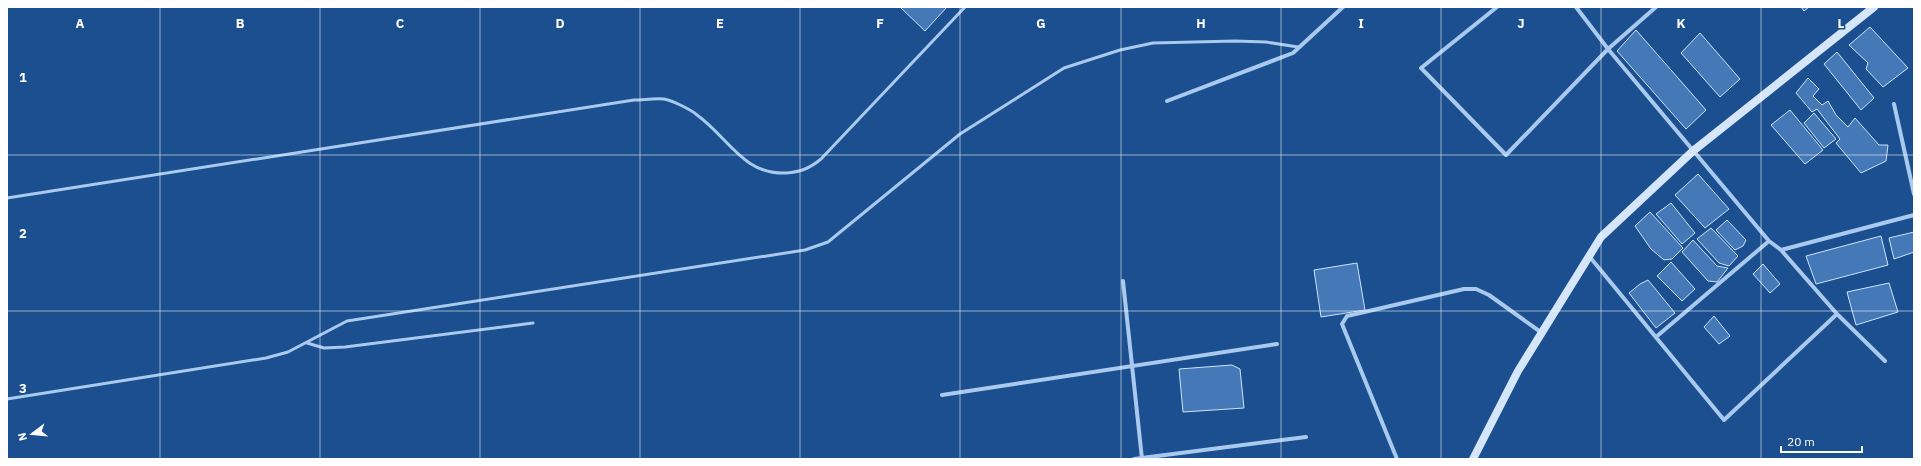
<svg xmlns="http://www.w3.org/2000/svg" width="1921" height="466" viewBox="0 0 1921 466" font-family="'IBM Plex Sans',sans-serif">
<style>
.building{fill:#4478b7;stroke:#cfe3fa}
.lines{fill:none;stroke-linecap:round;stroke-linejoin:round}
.lane{stroke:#a9c9ee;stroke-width:3}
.street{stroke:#a9c9ee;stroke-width:4}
.secondary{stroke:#d6e6fa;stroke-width:8}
.grid{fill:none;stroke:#fff;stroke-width:1;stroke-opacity:0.55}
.grid-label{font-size:13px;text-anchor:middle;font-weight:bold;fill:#fff;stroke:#1b4f8f;stroke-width:3;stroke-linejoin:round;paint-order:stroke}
</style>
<rect width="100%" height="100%" fill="#1b4f8f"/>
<path class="building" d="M900,7H947L925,31Z
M1801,7H1809L1804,11Z
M1870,27L1908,68L1883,87L1866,69L1868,63L1849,45Z
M1636,30L1706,110L1686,129L1617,51Z
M1700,33L1740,79L1720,97L1681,53Z
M1837,52L1874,98L1861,110L1824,64Z
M1808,78L1819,89L1813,96L1822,105L1828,101L1836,115L1848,127L1855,118L1879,145H1888L1886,161L1861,173L1836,143L1840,139L1817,109L1812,112L1796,93Z
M1790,110L1823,150L1805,164L1771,125Z
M1814,113L1836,139L1824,148L1804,123Z
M1698,174L1729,209L1705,228L1675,195Z
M1671,203L1695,233L1682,244L1656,214Z
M1650,212L1683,248L1672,259L1664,260L1651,249L1635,226Z
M1727,220L1746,240L1743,246L1735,250L1716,230Z
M1711,228L1738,256L1729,266L1719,263L1697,239Z
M1914,232V252L1894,259L1889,238Z
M1881,236L1888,265L1816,284L1806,256Z
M1693,240L1717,266L1728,268L1717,282L1708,281L1682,252Z
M1671,262L1695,289L1682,301L1657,276Z
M1357,263L1365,310L1321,317L1314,270Z
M1763,264L1780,284L1770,293L1753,274Z
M1648,280L1675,313L1656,328L1629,293L1640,284Z
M1889,283L1898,312L1856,325L1847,292Z
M1714,316L1730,336L1719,344L1704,327Z
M1232,365L1240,369L1244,408L1183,412L1179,369Z"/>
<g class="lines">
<path class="lane" d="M7,198L634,100C643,100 654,98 664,99C671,100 692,110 697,115C728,137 743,175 786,173C801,172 810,168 821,159L965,7
M307,343L324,348L345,347L533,323
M7,399L266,358L288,352L347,321L805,250L828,242L960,134L1064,68L1120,50L1153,43L1235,41L1266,42L1298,47"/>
<path class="street" d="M1497,7L1421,68L1506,155L1608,49L1656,7
M1576,7L1608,49L1769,241L1781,250L1837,314L1885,361
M1167,101L1293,53L1343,7
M1894,104L1914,194
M1781,250L1914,215
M1589,256L1724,420L1837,314
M1123,281L1142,459
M1656,337L1769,241
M942,395L1277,344
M1134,459L1306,437
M1397,459L1342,324L1347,316L1464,289H1476L1489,295L1542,333"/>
<path class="secondary" d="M1473,459L1518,371L1601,237L1693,151L1874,7"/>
</g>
<path class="grid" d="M160,7V459M320,7V459M480,7V459M640,7V459M800,7V459M960,7V459M1121,7V459M1281,7V459M1441,7V459M1601,7V459M1761,7V459M7,155H1914M7,311H1914"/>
<g class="grid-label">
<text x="80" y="28">A</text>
<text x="240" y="28">B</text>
<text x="400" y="28">C</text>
<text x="560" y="28">D</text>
<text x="720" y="28">E</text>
<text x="880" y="28">F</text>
<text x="1041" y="28">G</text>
<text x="1201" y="28">H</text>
<text x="1361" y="28">I</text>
<text x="1521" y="28">J</text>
<text x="1681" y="28">K</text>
<text x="1841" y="28">L</text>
<text x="23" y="82">1</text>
<text x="23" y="238">2</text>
<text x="23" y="393">3</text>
</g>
<rect width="1921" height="466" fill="none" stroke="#ffffff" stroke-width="16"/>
<g transform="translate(32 434) rotate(254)" stroke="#1b4f8f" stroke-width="3" paint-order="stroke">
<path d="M0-3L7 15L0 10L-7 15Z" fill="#ffffff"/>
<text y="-6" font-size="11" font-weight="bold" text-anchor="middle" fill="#ffffff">N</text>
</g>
<path d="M1781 446v6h81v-6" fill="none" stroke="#ffffff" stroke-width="2"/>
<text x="1787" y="446" font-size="12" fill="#ffffff" stroke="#1b4f8f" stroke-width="3" paint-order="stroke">20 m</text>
</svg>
